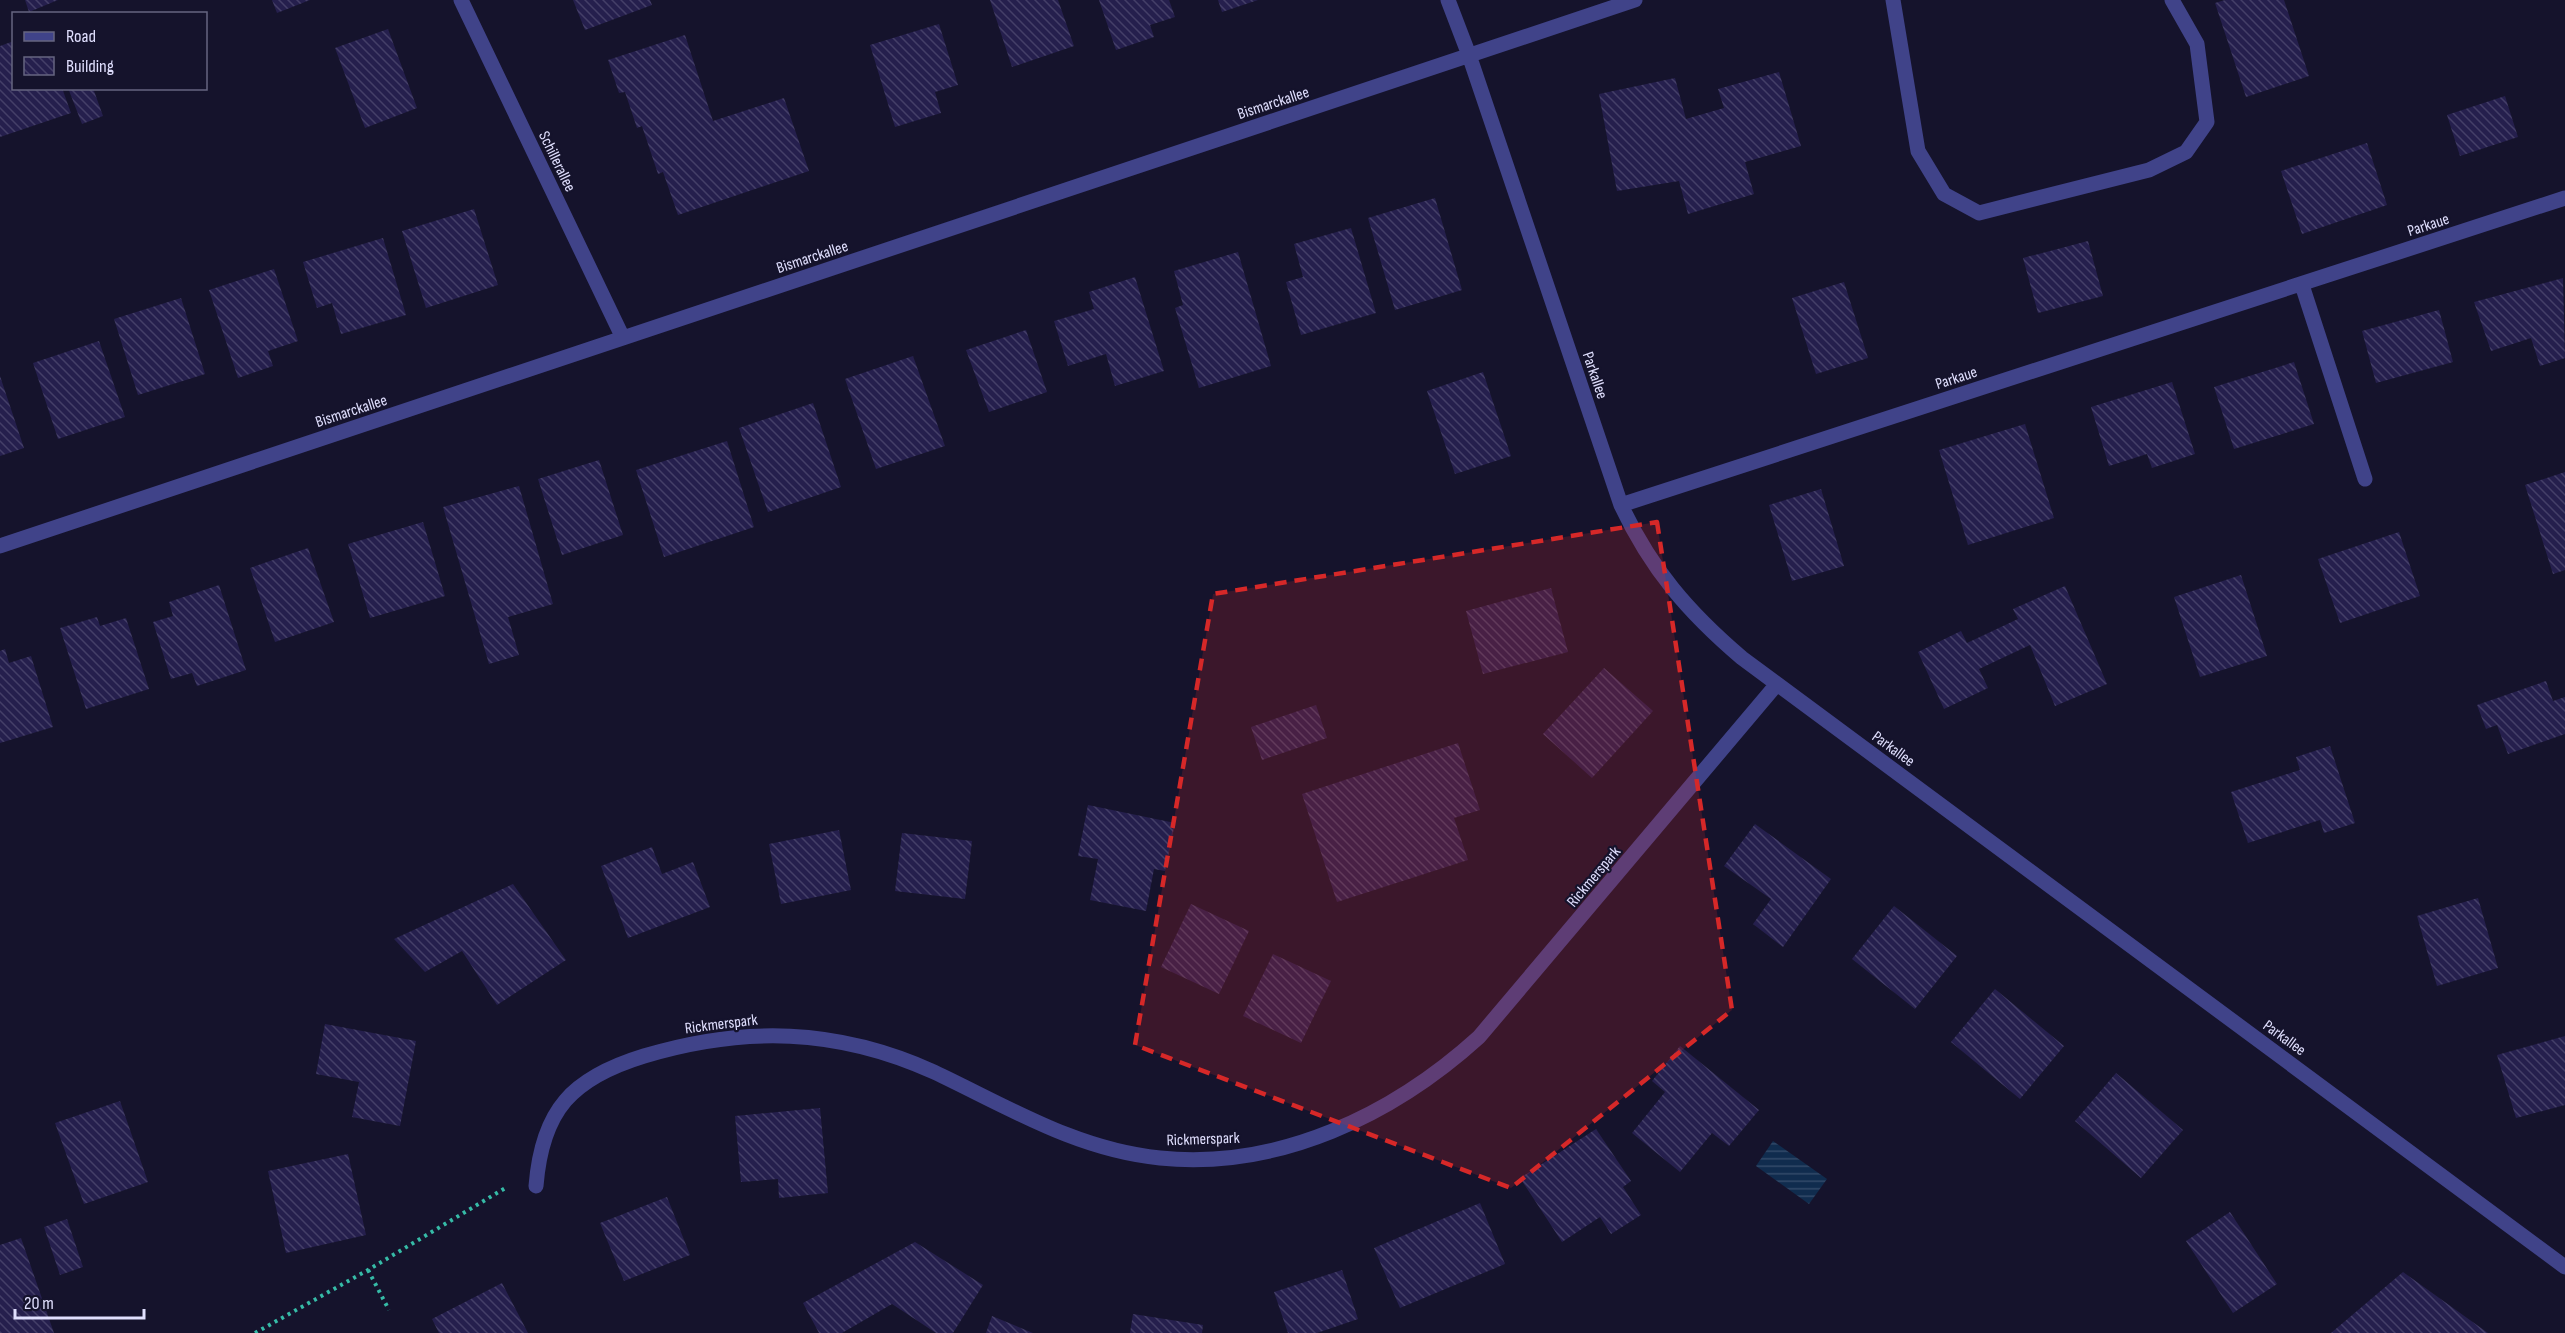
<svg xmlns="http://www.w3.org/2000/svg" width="2565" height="1333" viewBox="0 0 2565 1333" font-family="'Sofia Sans Condensed',sans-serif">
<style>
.water{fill:url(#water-rules)}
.building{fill:url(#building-back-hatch)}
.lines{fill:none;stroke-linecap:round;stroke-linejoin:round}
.path{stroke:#36bba7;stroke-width:4;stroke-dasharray:3 4.5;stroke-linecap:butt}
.minor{stroke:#404389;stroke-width:15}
.marked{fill:#d62828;fill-opacity:0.2;stroke:#d62828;stroke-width:4.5;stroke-dasharray:12 8;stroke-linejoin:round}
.labels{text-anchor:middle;stroke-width:4.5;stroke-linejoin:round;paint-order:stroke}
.street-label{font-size:16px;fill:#e0dffe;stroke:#15132c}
</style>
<defs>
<pattern id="water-rules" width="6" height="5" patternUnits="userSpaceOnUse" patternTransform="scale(1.5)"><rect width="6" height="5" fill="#102c4e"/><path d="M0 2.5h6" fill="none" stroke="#324a69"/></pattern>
<pattern id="building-back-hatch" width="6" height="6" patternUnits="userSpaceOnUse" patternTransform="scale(1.5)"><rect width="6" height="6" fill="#251f4d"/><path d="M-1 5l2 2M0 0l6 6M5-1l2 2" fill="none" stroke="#443f68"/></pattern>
</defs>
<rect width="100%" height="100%" fill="#15132c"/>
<path class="water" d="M1773,1141L1827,1179L1809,1204L1756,1166Z"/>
<path class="building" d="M25,0H58L29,12Z
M272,0H310L277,13Z
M573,0H650L652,5L585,30Z
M990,0H1058L1074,46L1012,67Z
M1099,0H1169L1175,17L1150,25L1154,37L1116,50Z
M1218,0H1258L1222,12Z
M2225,0H2284L2309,76L2246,97L2215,3Z
M939,24L958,85L935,92L941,113L895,127L870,45Z
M388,29L417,108L365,128L335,48Z
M685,35L713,121L784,98L809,171L678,215L663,172L658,174L642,126L637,128L625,92L619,93L608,60Z
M14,41V88H62L71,113L0,137V46Z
M1779,72L1801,146L1745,162L1754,194L1688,214L1679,181L1617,191L1599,94L1675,78L1686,119L1724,108L1718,89Z
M68,88H93L103,116L82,124Z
M2505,96L2518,137L2460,156L2447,115Z
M2367,143L2387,205L2302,234L2281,171Z
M1435,198L1462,290L1395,310L1368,218Z
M474,209L498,285L426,308L402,231Z
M1351,228L1376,313L1301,335L1286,282L1303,277L1294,244Z
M383,238L406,315L341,334L332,303L317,308L303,262Z
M2088,241L2103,296L2038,313L2023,258Z
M1238,252L1271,366L1199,388L1175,308L1183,305L1174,271Z
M274,269L298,341L268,351L273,366L238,378L209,290Z
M1135,277L1164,371L1115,386L1106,354L1068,366L1054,321L1094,309L1089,292Z
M2563,278L2565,358L2540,366L2531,338L2491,351L2474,302Z
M1844,282L1868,358L1816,374L1792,298Z
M181,298L205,374L138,395L114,319Z
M2439,310L2453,362L2376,383L2362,331Z
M1026,330L1047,392L989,412L966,350Z
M99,341L125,417L58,439L33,363Z
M913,356L945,446L876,469L845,379Z
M2294,362L2314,424L2234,449L2214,387Z
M1483,372L1511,456L1455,474L1427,391Z
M0,376L24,448L0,456Z
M2172,382L2195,454L2152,468L2147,454L2109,466L2091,407Z
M813,403L841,487L768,512L739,428Z
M2025,424L2054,518L1968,545L1939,450Z
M727,441L754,527L664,557L636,470Z
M599,460L623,535L562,555L538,479Z
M2565,472V570L2553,574L2525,485Z
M519,486L553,604L508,617L519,655L489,664L443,507Z
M1821,489L1844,566L1792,581L1769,505Z
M423,522L445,596L370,618L348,544Z
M2399,532L2420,596L2340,623L2318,559Z
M308,548L334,622L275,642L250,568Z
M2241,575L2267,656L2200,677L2174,597Z
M219,585L246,670L197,686L192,673L171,679L153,622L173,616L169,602Z
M2065,586L2107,684L2055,706L2030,645L1979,669L1988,688L1944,709L1918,652L1961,631L1967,643L2018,619L2013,609Z
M1551,588L1568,652L1483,674L1466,611Z
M97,617L100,626L126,618L149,689L86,709L60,628Z
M5,649L9,663L31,656L53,727L0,743V651Z
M1604,668L1653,711L1592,778L1543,734Z
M2546,681L2553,701L2565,697V734L2508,754L2497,725L2486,729L2477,705Z
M1316,705L1327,738L1262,760L1251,727Z
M1458,743L1480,810L1454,818L1468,860L1337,902L1302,794Z
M2330,746L2355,823L2324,833L2320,820L2248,843L2231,792L2300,770L2296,757Z
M1088,805L1175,823L1165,871L1154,869L1146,911L1090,900L1098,859L1078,856Z
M1755,824L1831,879L1783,947L1753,924L1771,899L1724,866Z
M839,830L851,890L781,904L769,844Z
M902,833L972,841L965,899L895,891Z
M652,847L662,874L693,862L710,907L628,938L601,866Z
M513,884L566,960L497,1005L462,951L425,972L394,939Z
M2478,898L2498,968L2437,986L2417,916Z
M1191,904L1249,931L1219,994L1161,967Z
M1894,906L1957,956L1915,1009L1852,959Z
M1273,954L1331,981L1301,1043L1243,1016Z
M1995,989L2064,1046L2020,1099L1951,1042Z
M325,1024L416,1041L400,1126L352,1117L359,1082L316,1074Z
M2565,1036V1105L2516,1118L2497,1055Z
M1680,1046L1759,1110L1729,1146L1712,1133L1680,1172L1632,1133L1665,1092L1652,1081Z
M2116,1073L2183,1130L2141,1178L2075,1121Z
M120,1101L148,1182L84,1204L55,1123Z
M820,1108L828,1193L779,1198L778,1179L741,1182L735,1116Z
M1596,1129L1631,1181L1623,1187L1641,1215L1611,1234L1600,1217L1562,1242L1520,1178Z
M348,1154L366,1235L286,1253L268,1171Z
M667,1197L690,1255L624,1281L600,1223Z
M1480,1203L1505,1264L1400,1308L1374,1248Z
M2230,1212L2277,1284L2233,1313L2186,1241Z
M67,1219L83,1267L60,1275L44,1227Z
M21,1238L54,1333H0V1245Z
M915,1242L983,1285L953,1333H936L892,1304L842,1333H819L803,1303Z
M1342,1270L1358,1319L1317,1333H1288L1274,1292Z
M2403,1272L2488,1333H2331Z
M502,1283L528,1333H439L432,1319Z
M1133,1314L1203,1325L1202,1333H1130Z
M992,1316L1033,1333H986Z"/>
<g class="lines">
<path class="path" d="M368,1270L389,1310
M255,1333L368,1270L507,1187"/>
<path class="minor" d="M461,0L623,338
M1448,0L1469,55L1621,505C1651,569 1688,612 1742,658L2565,1267
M1893,0L1918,151L1944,194L1979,213L2149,170L2186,152L2207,122L2197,44L2172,0
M2302,285L2365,479
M1621,505L2565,198
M0,546L1635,0
M536,1186C542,1110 572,1078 644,1056C744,1026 837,1028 934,1072C1008,1107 1077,1150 1160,1158C1279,1170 1393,1115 1479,1037L1777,684"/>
</g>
<path class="marked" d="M1657,522L1732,1010L1511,1188L1135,1045L1213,594Z"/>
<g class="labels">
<g class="street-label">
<text transform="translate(1273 102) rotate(-18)" y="6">Bismarckallee</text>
<text transform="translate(558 161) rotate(64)" y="6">Schillerallee</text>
<text transform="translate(2428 224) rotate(-18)" y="6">Parkaue</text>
<text transform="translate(812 256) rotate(-18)" y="6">Bismarckallee</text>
<text transform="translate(1596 375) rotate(71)" y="6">Parkallee</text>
<text transform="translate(1956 377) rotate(-18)" y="6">Parkaue</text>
<text transform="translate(351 410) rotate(-18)" y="6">Bismarckallee</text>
<text transform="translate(1894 748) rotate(36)" y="6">Parkallee</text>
<text transform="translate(1593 876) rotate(-50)" y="6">Rickmerspark</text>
<text transform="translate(721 1023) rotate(-7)" y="6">Rickmerspark</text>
<text transform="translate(2285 1037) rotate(36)" y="6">Parkallee</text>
<text transform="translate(1203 1138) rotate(-2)" y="6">Rickmerspark</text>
</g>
</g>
<rect x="12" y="12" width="195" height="78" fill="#15132c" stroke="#666580" stroke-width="1.5"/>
<rect x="24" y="32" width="30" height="9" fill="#404389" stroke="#666580" stroke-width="1.5"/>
<text x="66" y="42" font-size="18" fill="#e0dffe">Road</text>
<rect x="24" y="57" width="30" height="18" fill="url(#building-back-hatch)" stroke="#666580" stroke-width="1.5"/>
<text x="66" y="72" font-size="18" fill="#e0dffe">Building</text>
<path d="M15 1309v9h129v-9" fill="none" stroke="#e0dffe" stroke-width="3"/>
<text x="24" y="1309" font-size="18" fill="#e0dffe" stroke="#15132c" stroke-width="4.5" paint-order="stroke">20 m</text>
</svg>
